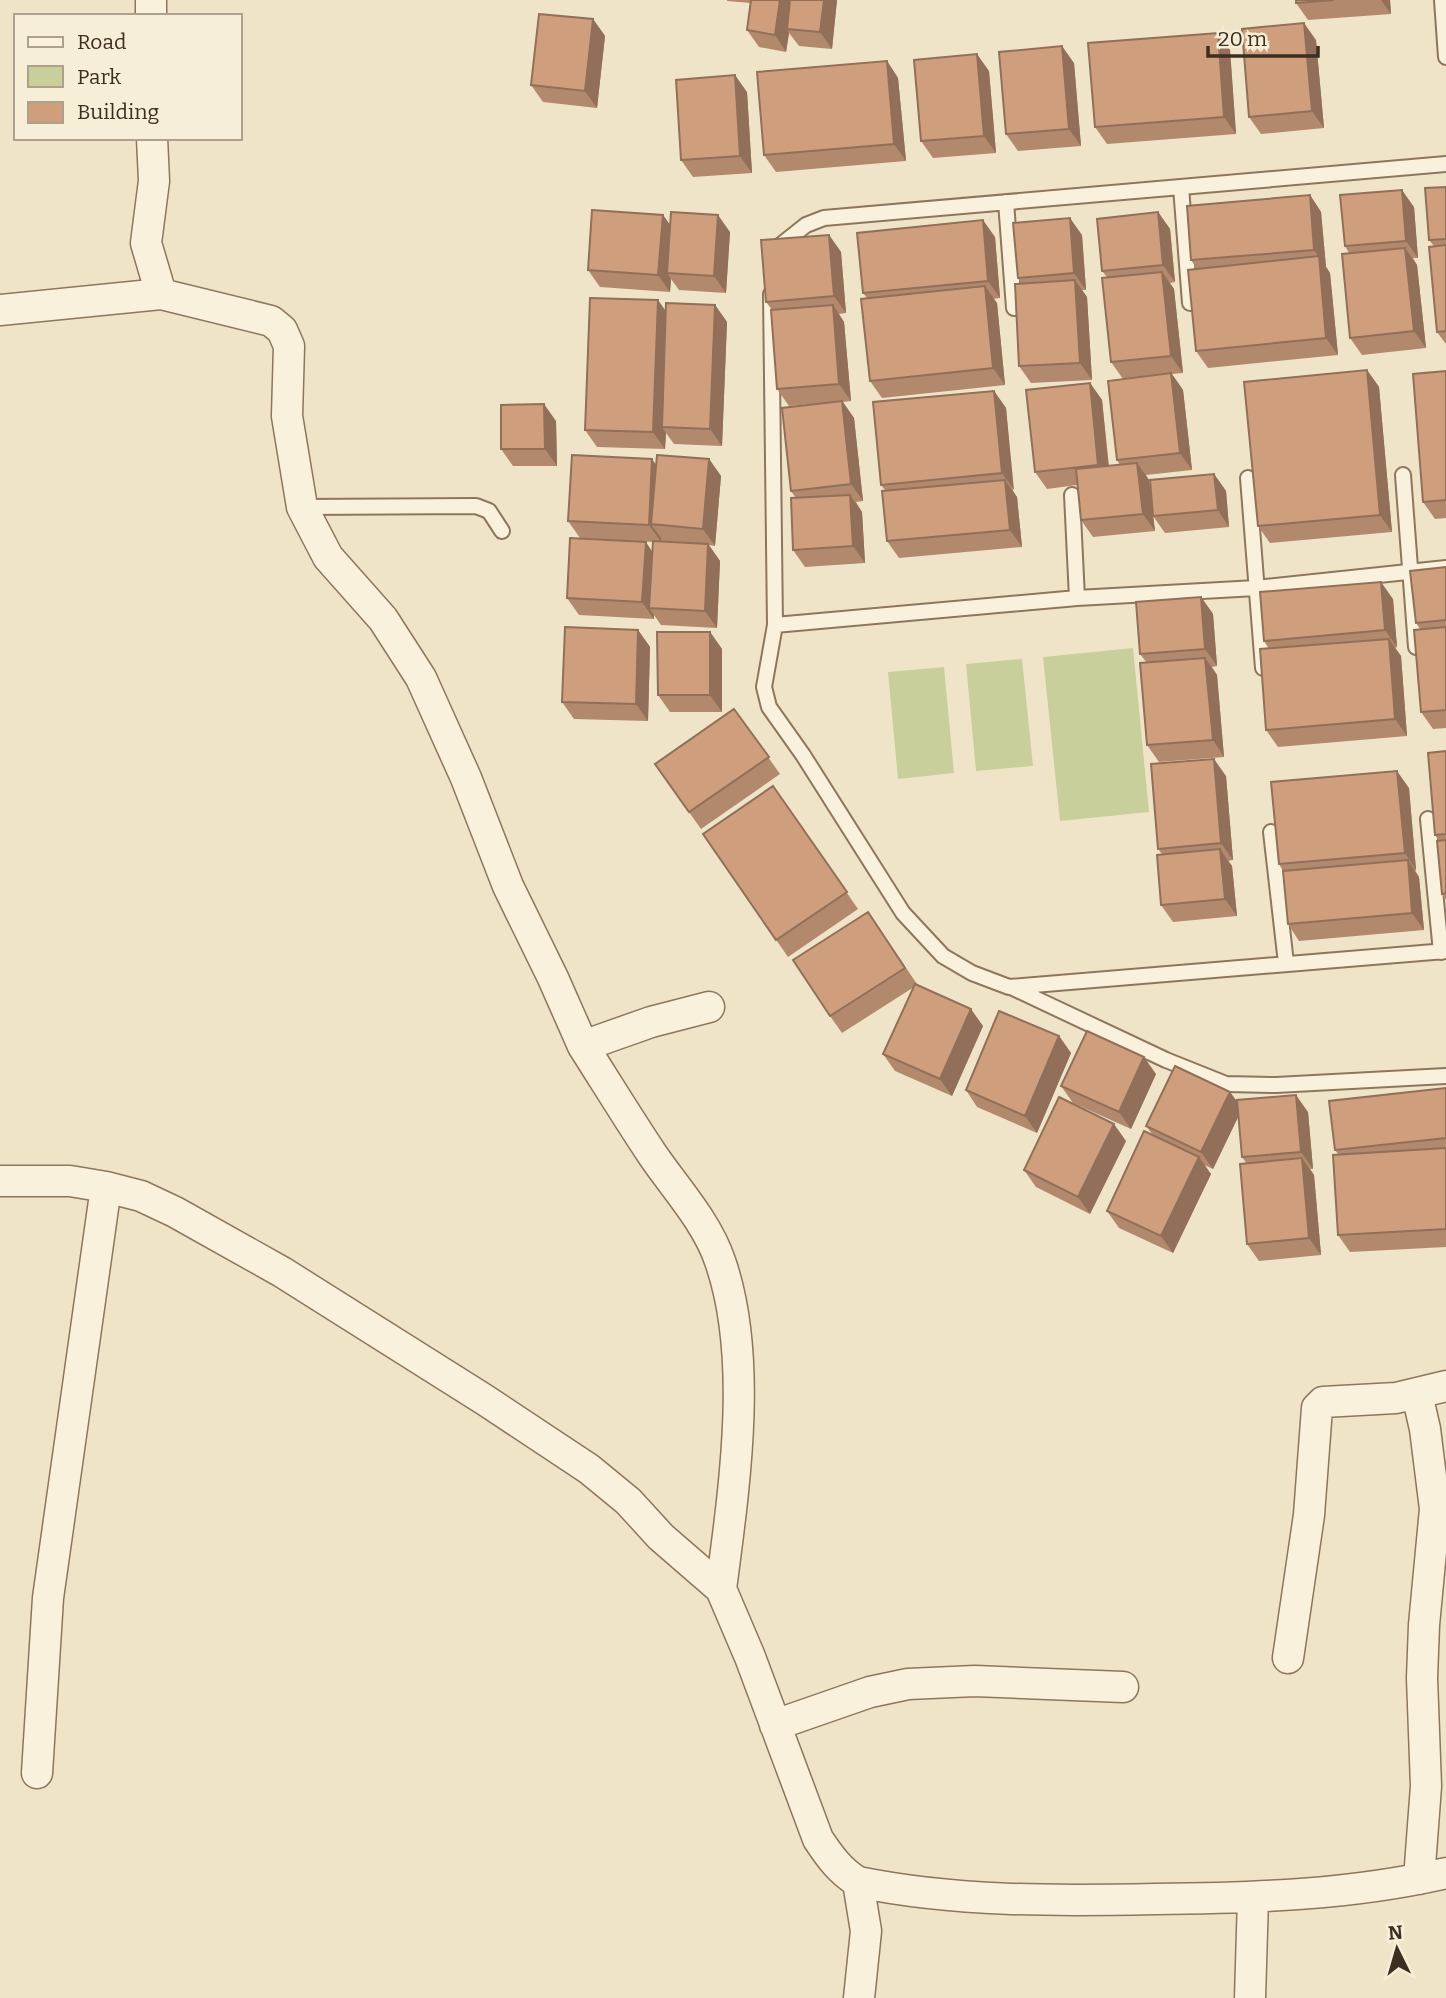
<svg xmlns="http://www.w3.org/2000/svg" width="1446" height="1998" viewBox="0 0 1446 1998" font-family="Bitter,serif">
<style>
.green{fill:#c9cf9b}
.lines{fill:none;stroke-linecap:round;stroke-linejoin:round}
.service-casing{stroke:#8d765c;stroke-width:18}
.minor-casing{stroke:#8d765c;stroke-width:33}
.service{stroke:#faf1dc;stroke-width:14}
.minor{stroke:#faf1dc;stroke-width:30}
.wall{fill:#b2896c}
.shaded-wall{fill:#916f58}
.building{fill:#cf9f7d;stroke:#916f58;stroke-width:2}
</style>
<rect width="100%" height="100%" fill="#f0e4c8"/>
<path class="green" d="M1133,648L1149,812L1060,821L1043,657Z
M1022,659L1033,766L976,771L966,664Z
M944,667L954,773L898,779L888,672Z"/>
<g class="lines">
<defs>
<path id="service" d="M1442,0L1446,57
M1181,187L1190,303
M1006,202L1014,308
M777,248L806,225L824,218L1446,164
M771,294L775,625L764,687L769,707L803,755L903,913L943,956L972,973L1009,987L1446,951
M1403,475L1416,647
M1248,478L1263,668
M1072,495L1077,598
M302,507L476,506L489,511L502,531
M775,625L1077,598L1256,588L1446,568
M1428,819L1441,952
M1271,832L1286,963
M1011,987L1166,1060L1226,1084L1276,1085L1446,1076"/>
<path id="minor" d="M151,0V16
M152,138L154,181L146,243L161,294L271,321L282,330L289,346L287,416L302,507L328,557L383,619L421,678L466,778L508,886L553,978L583,1046L651,1022L709,1007
M0,310L161,294
M583,1046C606,1082 628,1118 652,1154C675,1188 707,1222 720,1261C754,1358 734,1489 721,1589
M0,1181H70L106,1187L141,1196L175,1212L282,1272L485,1400L589,1469L628,1501L661,1537L721,1589L750,1657L818,1839C830,1857 840,1871 858,1882C956,1902 1056,1901 1155,1899C1253,1898 1350,1895 1446,1873
M1417,1394L1425,1429L1435,1509L1424,1625L1422,1678L1426,1786L1419,1879
M1288,1658L1309,1515L1317,1408L1323,1402L1396,1398L1446,1386
M775,1725L870,1692L908,1684L975,1681L1123,1687
M37,1773L48,1598L106,1187
M858,1882L866,1931L859,1998
M1250,1998L1253,1898"/>
</defs>
<use href="#service" class="service-casing"/>
<use href="#minor" class="minor-casing"/>
<use href="#service" class="service"/>
<use href="#minor" class="minor"/>
</g>
<path class="wall" d="M727,0H837L832,49L799,46L789,33L786,52L759,47L747,30L751,3L727,1Z
M1296,0H1390L1391,14L1308,20L1296,3Z
M593,19L605,36L597,108L543,102L531,85Z
M1218,33L1230,50L1236,134L1107,144L1095,127Z
M1316,40L1324,128L1261,134L1249,117Z
M887,61L898,78L906,161L776,172L764,155Z
M1074,63L1081,146L1018,151L1006,134Z
M989,71L996,153L933,158L921,141Z
M747,92L752,173L693,177L681,160Z
M1446,187V344L1437,332L1434,246L1429,240Z
M1310,195L1321,212L1326,267L1330,273L1338,355L1208,368L1196,351L1197,269L1191,260Z
M1414,207L1418,258H1413L1417,265L1426,348L1362,355L1350,338L1349,253L1345,246Z
M1158,212L1170,229L1175,282L1170,283L1174,289L1183,373L1172,374L1183,390L1192,470L1146,475L1149,480L1152,505L1214,474L1226,491L1229,527L1165,533L1153,516L1155,531L1093,537L1081,520L1077,485L1047,489L1035,472L1090,383L1102,400L1109,466L1120,465L1117,460L1123,379L1111,362L1107,277L1102,271Z
M663,215L670,225L730,232L726,293L679,290L671,279L670,292L600,287L588,270Z
M829,235L841,252L846,313L839,314L844,322L851,401L843,402L854,418L863,501L856,502L862,512L865,563L805,567L793,550L796,498L791,491L822,403L789,406L777,389L772,310L766,302Z
M1082,235L1086,290H1082L1087,297L1092,380L1031,383L1019,366L1021,283L1018,278Z
M995,237L1000,298L993,299L997,303L1005,385L882,398L870,381L867,298L863,293Z
M715,305L727,322L722,446L674,444L666,433L665,449L597,447L585,430L666,312Z
M1367,370L1379,387L1392,532L1270,543L1258,526Z
M1446,371V518L1435,519L1423,502Z
M994,391L1006,408L1013,491L1017,497L1022,547L899,558L887,541L885,490L881,485Z
M556,421L557,466H513L501,449Z
M709,459L721,476L715,546L709,545L720,561L717,628L661,625L654,615V619L579,615L567,598L652,552L653,542L580,538L568,521L657,465Z
M1446,567V728L1433,729L1421,712L1420,629L1416,623Z
M1201,597L1213,614L1217,666L1212,667L1217,675L1224,757L1159,762L1147,745V663L1140,654Z
M1393,599L1397,647L1395,648L1401,656L1407,736L1278,747L1266,730L1269,649L1264,641Z
M638,630L650,647L648,721L574,719L562,702Z
M710,632L722,649V712H670L658,695Z
M734,709L780,774L701,829L655,764Z
M1446,751V900L1442,894L1439,841L1435,835Z
M1226,776L1233,860L1228,861L1232,866L1237,916L1173,922L1161,905L1163,855L1158,849Z
M773,786L858,909L788,957L703,834Z
M1409,788L1416,870L1415,871L1419,877L1424,930L1299,941L1288,924L1283,871L1279,864Z
M868,912L917,984L916,985L983,1026L952,1096L895,1071L883,1054L914,987L842,1033L830,1016Z
M1059,1036L1071,1053L1037,1133L977,1107L966,1090Z
M1156,1074L1131,1129L1073,1103L1061,1086Z
M1446,1088V1247L1350,1252L1338,1235L1339,1155L1335,1150Z
M1230,1092L1238,1103L1308,1112L1313,1169H1310L1314,1175L1321,1255L1259,1261L1247,1244V1164L1242,1157L1239,1115L1213,1169L1204,1165L1211,1174L1173,1253L1119,1228L1107,1211L1153,1135L1146,1126Z
M1126,1141L1090,1214L1036,1187L1024,1170Z"/>
<path class="shaded-wall" d="M780,0H794L787,29L789,33L786,52L775,35Z
M824,0H837L832,49L820,32Z
M1381,0H1390L1391,14Z
M593,19L605,36L597,108L585,91Z
M1304,23L1316,40L1324,128L1312,111Z
M1218,33L1230,50L1236,134L1224,117Z
M1062,46L1074,63L1081,146L1069,129Z
M977,54L989,71L996,153L984,136Z
M887,61L898,78L906,161L894,144Z
M735,75L747,92L752,173L740,156Z
M1402,190L1414,207L1418,258L1406,241Z
M1310,195L1321,212L1326,267L1314,250Z
M1158,212L1170,229L1175,282L1163,265Z
M663,215L675,232L667,273L671,279L670,292L658,275Z
M718,215L730,232L726,293L714,276Z
M1070,218L1082,235L1086,290L1074,273Z
M983,220L995,237L1000,298L988,281Z
M829,235L841,252L846,313L834,296Z
M1405,248L1417,265L1426,348L1414,331Z
M1319,256L1330,273L1338,355L1326,338Z
M1162,272L1174,289L1183,373L1171,356Z
M1075,280L1087,297L1092,380L1080,363Z
M985,286L997,303L1005,385L993,368Z
M658,300L670,317L662,427L666,433L665,449L653,432Z
M715,305L727,322L722,446L710,429Z
M833,305L844,322L851,401L839,384Z
M1367,370L1379,387L1392,532L1380,515Z
M1171,373L1183,390L1192,470L1180,453Z
M1090,383L1102,400L1110,482L1098,465Z
M994,391L1006,408L1014,490L1002,473Z
M842,401L854,418L863,501L851,484Z
M544,404L556,421L557,466L545,449Z
M652,459L664,476L651,524L661,538V542L649,525Z
M709,459L721,476L715,546L703,529Z
M1137,463L1149,480L1155,531L1143,514Z
M1214,474L1226,491L1229,527L1218,510Z
M1005,480L1017,497L1022,547L1010,530Z
M850,495L862,512L865,563L853,546Z
M646,542L657,559L649,608L654,615V619L642,602Z
M708,544L720,561L717,628L705,611Z
M1381,582L1393,599L1397,647L1385,630Z
M1201,597L1213,614L1217,666L1205,649Z
M638,630L650,647L648,721L636,704Z
M710,632L722,649V712L710,695Z
M1389,639L1401,656L1407,736L1395,719Z
M1205,658L1217,675L1224,757L1213,740Z
M1214,759L1226,776L1233,860L1221,843Z
M1397,771L1409,788L1416,870L1405,853Z
M1220,849L1232,866L1237,916L1225,899Z
M1408,860L1419,877L1424,930L1412,913Z
M971,1009L983,1026L952,1096L940,1079Z
M1059,1036L1071,1053L1037,1133L1025,1116Z
M1144,1057L1156,1074L1131,1129L1119,1112Z
M1230,1092L1242,1109L1213,1169L1201,1152Z
M1296,1095L1308,1112L1313,1169L1301,1152Z
M1114,1124L1126,1141L1090,1214L1078,1197Z
M1199,1157L1211,1174L1173,1253L1161,1236Z
M1302,1158L1314,1175L1321,1255L1309,1238Z"/>
<path class="building" d="M751,0H780L775,35L747,30Z
M790,0H824L820,32L787,29Z
M1296,0H1334L1296,3Z
M539,14L593,19L585,91L531,85Z
M1304,23L1312,111L1249,117L1242,29Z
M1218,33L1224,117L1095,127L1088,43Z
M1062,46L1069,129L1006,134L999,52Z
M977,54L984,136L921,141L914,60Z
M887,61L894,144L764,155L757,72Z
M735,75L740,156L681,160L676,80Z
M1446,187V239L1429,240L1425,188Z
M1402,190L1406,241L1345,246L1340,195Z
M1310,195L1314,250L1191,260L1187,206Z
M592,210L663,215L658,275L588,270Z
M671,212L718,215L714,276L667,273Z
M1158,212L1163,265L1102,271L1097,219Z
M1070,218L1074,273L1018,278L1013,223Z
M983,220L988,281L863,293L857,233Z
M829,235L834,296L766,302L761,240Z
M1446,245V331L1437,332L1429,247Z
M1405,248L1414,331L1350,338L1342,254Z
M1319,256L1326,338L1196,351L1188,270Z
M1162,272L1171,356L1111,362L1102,278Z
M1075,280L1080,363L1019,366L1015,284Z
M985,286L993,368L870,381L861,299Z
M590,298L658,300L653,432L585,430Z
M666,303L715,305L710,429L662,427Z
M833,305L839,384L777,389L771,310Z
M1367,370L1380,515L1258,526L1244,382Z
M1446,371V500L1423,502L1413,374Z
M1171,373L1180,453L1117,460L1108,381Z
M1090,383L1098,465L1035,472L1026,390Z
M994,391L1002,473L881,485L873,402Z
M842,401L851,484L791,491L782,408Z
M544,404L545,449H501V405Z
M572,455L652,459L649,525L568,521Z
M657,455L709,459L703,529L651,524Z
M1137,463L1143,514L1081,520L1076,469Z
M1214,474L1218,510L1153,516L1150,480Z
M1005,480L1010,530L887,541L882,491Z
M850,495L853,546L793,550L791,498Z
M570,538L646,542L642,602L567,598Z
M653,541L708,544L705,611L649,608Z
M1446,567V620L1416,623L1410,571Z
M1381,582L1385,630L1264,641L1260,592Z
M1201,597L1205,649L1140,654L1136,602Z
M565,627L638,630L636,704L562,702Z
M1446,627V710L1421,712L1414,630Z
M657,632H710V695H658Z
M1389,639L1395,719L1266,730L1260,649Z
M1205,658L1213,740L1147,745L1140,663Z
M734,709L769,757L689,812L655,764Z
M1446,751V834L1435,835L1428,753Z
M1214,759L1221,843L1158,849L1151,764Z
M1397,771L1405,853L1279,864L1271,782Z
M773,786L847,892L776,940L703,834Z
M1446,840V893L1442,894L1437,841Z
M1220,849L1225,899L1161,905L1157,855Z
M1408,860L1412,913L1288,924L1283,871Z
M868,912L905,968L830,1016L793,960Z
M915,984L971,1009L940,1079L883,1054Z
M999,1011L1059,1036L1025,1116L966,1090Z
M1087,1031L1144,1057L1119,1112L1061,1086Z
M1175,1066L1230,1092L1201,1152L1146,1126Z
M1446,1088V1138L1335,1150L1329,1101Z
M1296,1095L1301,1152L1242,1157L1237,1100Z
M1059,1097L1114,1124L1078,1197L1024,1170Z
M1144,1131L1199,1157L1161,1236L1107,1211Z
M1446,1148V1229L1338,1235L1333,1155Z
M1302,1158L1309,1238L1247,1244L1240,1164Z"/>
<rect x="14" y="14" width="228" height="126" fill="#f7eed8" stroke="#ada18e" stroke-width="2"/>
<rect x="28" y="37" width="35" height="10" fill="#faf1dc" stroke="#ada18e" stroke-width="2"/>
<text x="77" y="49" font-size="21" fill="#3d2e20">Road</text>
<rect x="28" y="66" width="35" height="21" fill="#c9cf9b" stroke="#ada18e" stroke-width="2"/>
<text x="77" y="84" font-size="21" fill="#3d2e20">Park</text>
<rect x="28" y="102" width="35" height="21" fill="#cf9f7d" stroke="#ada18e" stroke-width="2"/>
<text x="77" y="119" font-size="21" fill="#3d2e20">Building</text>
<g transform="translate(1397 1949) rotate(355)" stroke="#f7eed8" stroke-width="5" paint-order="stroke">
<path d="M0-5L12 26L0 18L-12 26Z" fill="#3d2e20"/>
<text y="-10" font-size="19" font-weight="bold" text-anchor="middle" fill="#3d2e20">N</text>
</g>
<path d="M1208 46v10h110v-10" fill="none" stroke="#3d2e20" stroke-width="3.5"/>
<text x="1218" y="46" font-size="21" fill="#3d2e20" stroke="#f7eed8" stroke-width="5" paint-order="stroke">20 m</text>
</svg>
